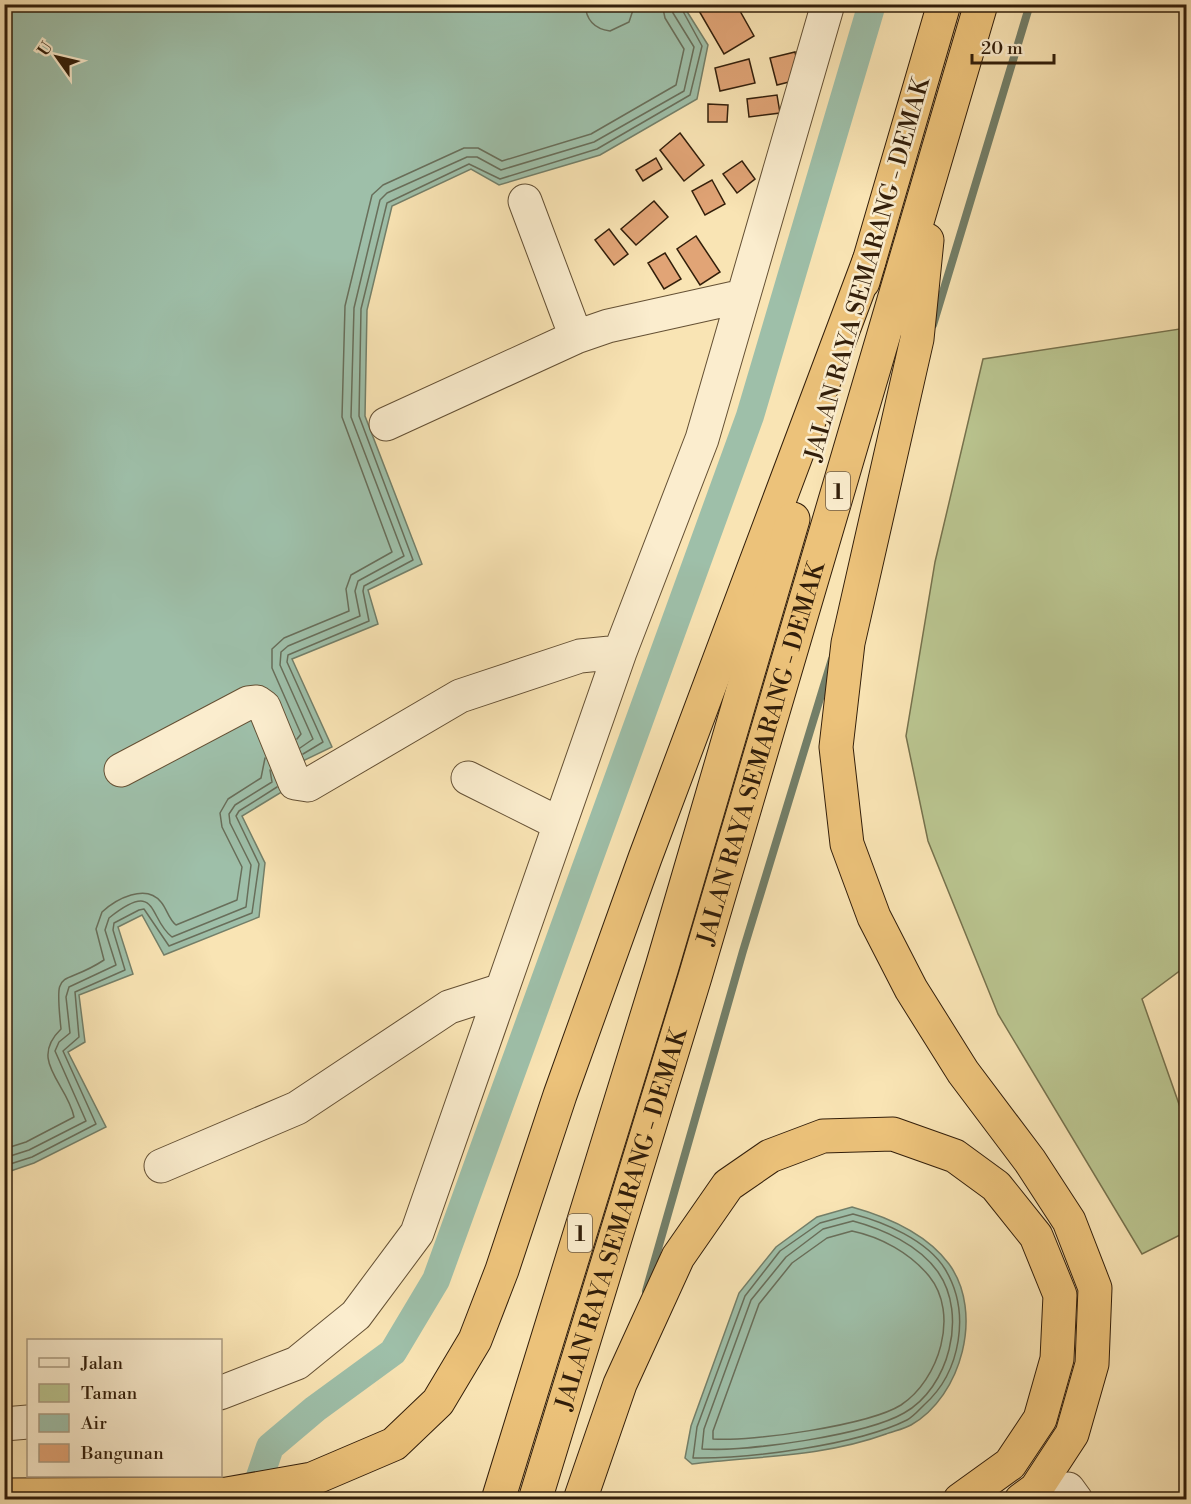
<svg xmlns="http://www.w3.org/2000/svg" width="1191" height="1504" viewBox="0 0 1191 1504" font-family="'Libre Bodoni',serif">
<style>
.green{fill:#bac590;stroke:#76724d;stroke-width:1.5}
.water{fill:#9ebfa9;stroke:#737f69;stroke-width:1.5}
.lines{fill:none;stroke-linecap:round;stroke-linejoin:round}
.shore{stroke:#686e5a;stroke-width:1.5}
.stream{stroke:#737f69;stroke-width:8}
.canal{stroke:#9ebfa9;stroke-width:28}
.building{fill:#e1a476;stroke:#321e0a;stroke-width:1.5}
.minor-casing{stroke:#645034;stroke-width:35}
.highway-casing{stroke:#321e0a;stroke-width:35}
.minor{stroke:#fbedce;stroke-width:33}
.highway{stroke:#ecc27a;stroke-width:33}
.labels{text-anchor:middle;stroke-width:5;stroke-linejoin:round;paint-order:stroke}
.shield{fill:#fbedce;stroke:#6e5c45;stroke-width:1.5}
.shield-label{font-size:22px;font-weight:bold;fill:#321e0a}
.street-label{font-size:24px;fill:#321e0a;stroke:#fbedce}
</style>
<rect width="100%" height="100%" fill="#f9e4b4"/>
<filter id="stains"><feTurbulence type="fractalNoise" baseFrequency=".00333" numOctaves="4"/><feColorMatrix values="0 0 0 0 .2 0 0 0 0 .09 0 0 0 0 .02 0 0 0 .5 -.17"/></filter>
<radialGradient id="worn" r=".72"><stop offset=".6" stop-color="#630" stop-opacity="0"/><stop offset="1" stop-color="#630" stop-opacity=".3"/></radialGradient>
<path class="green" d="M1186,328V969L1181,970L1142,999L1186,1124V1232L1142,1254L998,1014L928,841L906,736L935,562L983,359Z"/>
<path class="water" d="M606,4L609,8L617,5H683L708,45L697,99L600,155L499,185L471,169L392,206L367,310L365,416L422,564L368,590L378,624L292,659L332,747L284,770L290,787L242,816L265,863L259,917L164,955L142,915L118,927L133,974L79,995L85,1042L68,1052L106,1127L34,1163L5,1173L4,5Z
M852,1207C888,1217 926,1233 949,1264C984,1312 962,1396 911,1425C904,1429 894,1431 886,1434C823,1457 757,1456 692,1464L685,1458L691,1426L739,1293L776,1247L817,1217Z"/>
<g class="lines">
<path class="shore" d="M585,4C586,20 595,29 610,31L629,22L635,4
M297,739L301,734L272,668V649L284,638L349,611L346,589L351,575L392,552L342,417L345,306L372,195L383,185L464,148H478L502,161L591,134L676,85L684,49L665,18L662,4
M300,748L313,739L280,665L281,652L288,646L360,616L355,591L358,581L404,556L351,417L354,308L380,200L387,193L467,157H477L501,170L594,142L684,91L694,47L673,13L671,4
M303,754L323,742L287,662L288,655L369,621L363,591L364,586L413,560L359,416L361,309L387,203L469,164L500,179L597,149L690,95L702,46L679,4
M4,1149L26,1142L74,1117C67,1083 28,1061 61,1029C54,963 60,989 104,960L96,929L102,912C116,899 146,883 161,902C167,909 169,920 176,925L237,900L242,867L222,827L220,813L228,799L261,778L265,758
M4,1158L29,1150L86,1121L55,1051L59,1042L70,1033L66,997L69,987L116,965L105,930L109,918C159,878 148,919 172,937L246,907L251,865L230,823L229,814L235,805L272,782L270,770
M4,1166L32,1157L96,1124L63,1051L79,1037L75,992L125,970L113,930L114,923L139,910L144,909L169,946L252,913L259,864L236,816L239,811L277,787
M853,1214C884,1222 927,1240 945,1269C971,1312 961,1372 924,1405C919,1410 913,1417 907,1420C857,1445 749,1459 693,1458L697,1427L745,1296L780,1251L820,1223Z
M853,1221C883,1229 919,1245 938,1272C968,1315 949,1388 904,1413C866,1435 747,1452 702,1449L704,1429L751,1300L786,1257L823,1229Z
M852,1231C881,1237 910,1253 929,1276C960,1314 939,1380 901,1405C869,1425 752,1442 713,1439V1431L759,1304L792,1263L827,1238Z"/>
<path class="stream" d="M933,325L1030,4
M646,1291L743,951L832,659"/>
<path class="canal" d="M252,1500L270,1447L315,1409L393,1352L436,1280L750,416L872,4"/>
</g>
<path class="building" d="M695,4H736L754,36L724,54Z
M795,52L801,79L777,85L770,58Z
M749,59L755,83L720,91L715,68Z
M777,95L780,113L749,117L747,99Z
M708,104L728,105L727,122H708Z
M680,133L704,165L684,181L660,150Z
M656,158L662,169L643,181L636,170Z
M742,161L755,179L737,193L723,174Z
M712,180L725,204L705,215L692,191Z
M654,201L668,217L636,245L621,229Z
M609,229L628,254L614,265L595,240Z
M696,236L720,272L700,285L677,249Z
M665,253L681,279L664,289L648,263Z"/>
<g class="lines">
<defs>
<path id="minor" d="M525,201L576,337
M386,424L576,337L608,326L743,296
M121,770L248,703L257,702L264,707L295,783L308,785L460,696L580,656L620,652
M468,778L560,824
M161,1166L297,1108L449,1007L502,990
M220,1393L297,1363L356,1315L417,1233L620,652L702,439L828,4
M4,1424L28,1422
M1068,1489L1076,1500"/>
<g id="highway">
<path d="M927,240L917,339L848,643L836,747L847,844L874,917L911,989L963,1072L1030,1161L1069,1221L1095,1288L1092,1364L1072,1434L1036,1489L1021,1500"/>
<path d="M863,282L944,4"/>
<path d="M4,1495L227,1494L312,1479L394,1444L438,1402L475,1340L502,1270L560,1095L645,858L869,261"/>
<path d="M498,1500L662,967L793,519"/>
<path id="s1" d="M535,1500L695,977L981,4"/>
<path d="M580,1500L620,1384L678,1257L728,1185L770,1156L823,1136L893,1134L955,1156L996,1186L1036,1236L1060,1295L1057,1359L1040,1419L1010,1464L960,1500"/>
</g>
</defs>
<use href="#minor" class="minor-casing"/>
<use href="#highway" class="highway-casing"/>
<use href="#minor" class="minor"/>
<use href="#highway" class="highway"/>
</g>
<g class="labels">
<g class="shield">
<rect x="826" y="472" width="24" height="38" rx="4.5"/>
<rect x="568" y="1214" width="24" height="38" rx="4.5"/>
</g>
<g class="shield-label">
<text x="838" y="499">1</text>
<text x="580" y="1241">1</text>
</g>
<g class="street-label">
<text transform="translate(867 269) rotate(-74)" y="8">JALAN RAYA SEMARANG - DEMAK</text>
<text dy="8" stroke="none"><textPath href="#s1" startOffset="780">JALAN RAYA SEMARANG - DEMAK</textPath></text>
<text dy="8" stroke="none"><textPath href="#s1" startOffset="294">JALAN RAYA SEMARANG - DEMAK</textPath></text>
</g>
</g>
<rect width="1191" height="1504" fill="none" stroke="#f9e4b4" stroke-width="24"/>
<rect x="6" y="6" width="1179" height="1492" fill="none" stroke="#321e0a" stroke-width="3"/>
<rect x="12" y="12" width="1167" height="1480" fill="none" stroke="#321e0a" stroke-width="1.5"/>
<rect x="27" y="1339" width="195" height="138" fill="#fbedce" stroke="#ab9a80" stroke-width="1.5"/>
<rect x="39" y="1358" width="30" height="9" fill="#fbedce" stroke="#ab9a80" stroke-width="1.5"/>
<text x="81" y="1369" font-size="18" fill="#321e0a">Jalan</text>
<rect x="39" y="1384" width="30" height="18" fill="#bac590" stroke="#ab9a80" stroke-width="1.5"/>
<text x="81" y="1399" font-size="18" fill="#321e0a">Taman</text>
<rect x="39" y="1414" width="30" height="18" fill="#9ebfa9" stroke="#ab9a80" stroke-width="1.5"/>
<text x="81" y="1429" font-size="18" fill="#321e0a">Air</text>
<rect x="39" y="1444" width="30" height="18" fill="#e1a476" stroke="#ab9a80" stroke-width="1.5"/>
<text x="81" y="1459" font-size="18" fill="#321e0a">Bangunan</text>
<g transform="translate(57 57) rotate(304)" stroke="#fbedce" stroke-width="4.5" paint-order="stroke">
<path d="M0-4.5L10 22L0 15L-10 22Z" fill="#321e0a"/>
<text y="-9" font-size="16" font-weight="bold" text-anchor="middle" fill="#321e0a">U</text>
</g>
<path d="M972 54v9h82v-9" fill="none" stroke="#321e0a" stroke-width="3"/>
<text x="981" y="54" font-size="18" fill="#321e0a" stroke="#fbedce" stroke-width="4.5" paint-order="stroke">20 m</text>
<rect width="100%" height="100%" filter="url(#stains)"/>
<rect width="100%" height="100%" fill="url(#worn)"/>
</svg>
